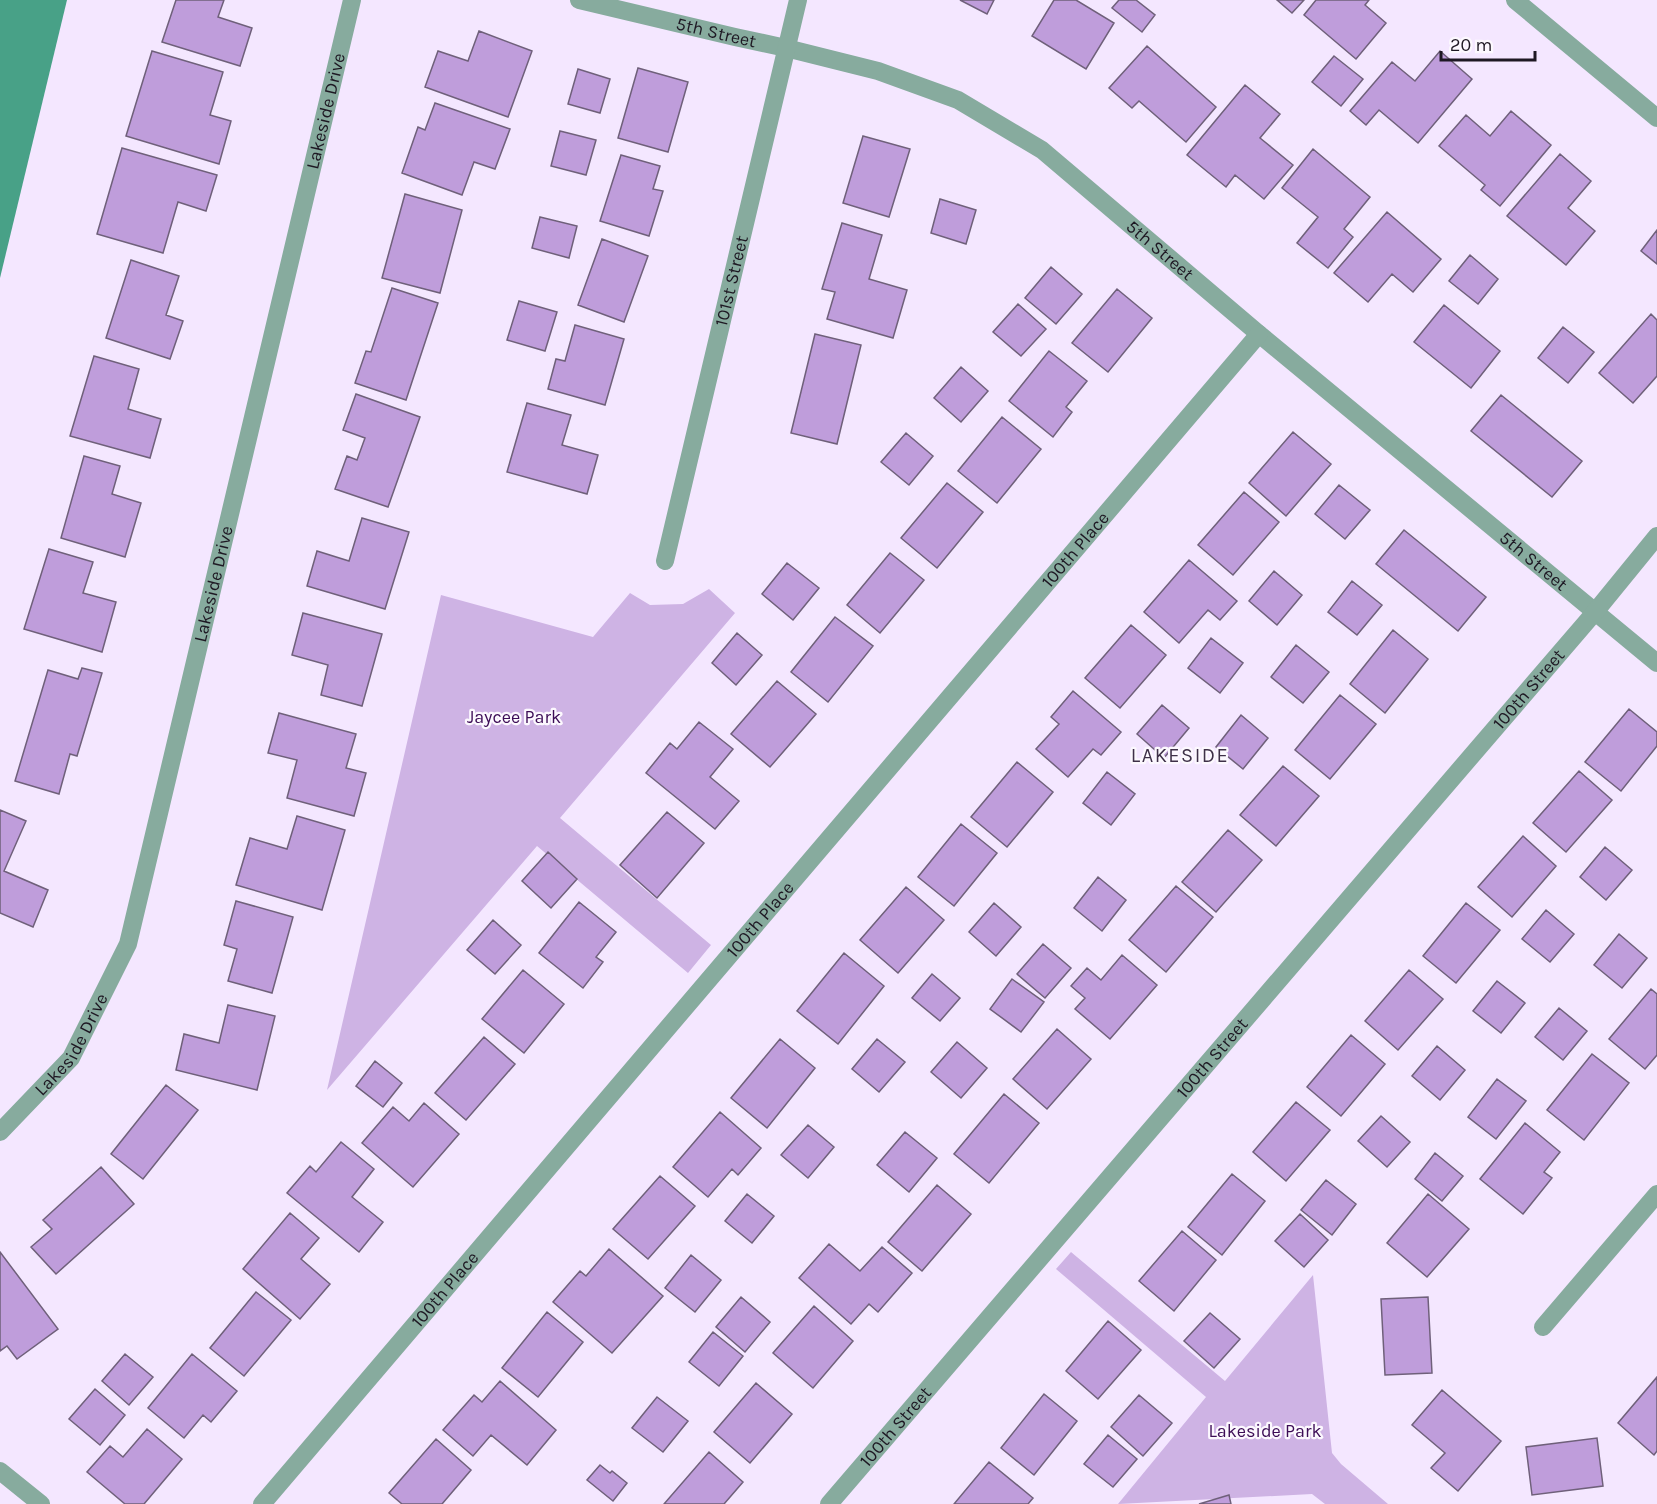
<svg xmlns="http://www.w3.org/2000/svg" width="1657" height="1504" viewBox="0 0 1657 1504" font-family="Karla,sans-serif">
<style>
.green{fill:#ceb3e4}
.water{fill:#48a187}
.building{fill:#bf9ddb;stroke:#6f607a;stroke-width:1.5}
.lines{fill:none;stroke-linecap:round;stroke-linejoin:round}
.minor{stroke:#87ab9e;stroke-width:18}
.labels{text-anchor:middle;stroke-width:4.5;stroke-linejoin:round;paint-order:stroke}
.street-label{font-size:18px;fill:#1e1823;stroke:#fcf8fe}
.park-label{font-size:18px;fill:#3c0c56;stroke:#fcf8fe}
.neighbourhood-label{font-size:20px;letter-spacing:1.5px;fill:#3e3048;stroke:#fcf8fe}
</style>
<rect width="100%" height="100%" fill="#f4e7ff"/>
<path class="green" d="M709,589L735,613L560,818L711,945L688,973L537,846L327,1090L441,595L593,637L630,593L650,605L683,604Z
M1071,1252L1225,1381L1313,1275L1332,1453L1341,1464L1388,1504H1325L1312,1494L1118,1504L1206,1397L1056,1269Z"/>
<path class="water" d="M0,0H67L0,278Z"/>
<path class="building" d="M176,0H224L218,17L252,28L240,66L162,42Z
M960,0H994L987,14Z
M1054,0H1076L1114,23L1086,69L1032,36Z
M1119,0H1136L1155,15L1142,32L1112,8Z
M1277,0H1304L1292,13Z
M1316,0H1369L1365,5L1386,23L1356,59L1304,15Z
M479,31L532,51L508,117L425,87L438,51L468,61Z
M1147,46L1216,107L1186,142L1139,101L1132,108L1109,88Z
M152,51L223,72L210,115L231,121L219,164L126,136Z
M1440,51L1472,79L1418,143L1379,110L1366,125L1350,111L1392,62L1415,81Z
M1334,56L1363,79L1341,106L1312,82Z
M638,68L688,82L668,152L618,138Z
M578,69L610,79L600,113L568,104Z
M1245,85L1280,114L1260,138L1293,165L1264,199L1235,175L1226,187L1187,155Z
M435,103L510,129L495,169L474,162L462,195L402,173L418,127L425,130Z
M1511,111L1551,145L1500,206L1481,190L1485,185L1439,146L1466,115L1490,136Z
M560,131L596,140L586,175L551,166Z
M863,136L910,149L889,217L843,203Z
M122,148L217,175L206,211L178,202L163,253L97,234Z
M1313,149L1370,197L1344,229L1353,237L1328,268L1297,243L1318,217L1282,188Z
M1560,154L1591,181L1568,208L1595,231L1566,265L1507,216Z
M621,155L660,166L653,189L663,191L649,236L600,221Z
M405,194L462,210L440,293L382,278Z
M940,199L976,210L966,244L931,233Z
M1387,212L1441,259L1413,292L1392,274L1368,302L1334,273Z
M540,217L577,226L569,258L532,248Z
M842,223L882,235L869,279L907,290L893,338L827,319L835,292L822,289Z
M1657,230V264L1641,251Z
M602,239L648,256L624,322L578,305Z
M1470,255L1498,279L1478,304L1449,281Z
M131,260L179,276L166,315L183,321L170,359L106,338Z
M1051,267L1082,294L1056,324L1025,298Z
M392,288L438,303L406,400L355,383L366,351L371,352Z
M1117,289L1152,318L1108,372L1072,343Z
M519,301L557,312L545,351L507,340Z
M1018,304L1046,329L1021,356L993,332Z
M1444,305L1500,351L1471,388L1414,342Z
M1651,314L1657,320V376L1633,403L1599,373Z
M575,325L624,339L605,405L548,389L556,359L565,361Z
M1563,327L1594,352L1568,383L1538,358Z
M815,334L861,345L837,444L791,433Z
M1049,351L1087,381L1066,407L1072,412L1053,437L1009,401Z
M94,356L139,369L128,409L161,419L150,458L70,436Z
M961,367L988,391L961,422L934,398Z
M356,394L420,417L388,507L335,489L347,456L357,460L365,438L343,430Z
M1501,395L1582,461L1552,497L1471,431Z
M527,403L571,415L562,445L598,455L587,494L507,472Z
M1002,417L1041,449L997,503L958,471Z
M1293,432L1331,464L1286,516L1249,483Z
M906,433L933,456L909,485L881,462Z
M84,456L120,466L112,494L141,503L125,557L61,538Z
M947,483L983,512L937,568L901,538Z
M1339,485L1370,510L1345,539L1315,514Z
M1244,492L1279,522L1233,575L1198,545Z
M362,518L409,532L385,609L307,586L317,551L349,561Z
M1404,530L1486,597L1458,631L1376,564Z
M49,549L93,562L83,593L116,602L102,652L24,629Z
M890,553L924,580L880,633L847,605Z
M1189,560L1237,601L1220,620L1208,610L1179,643L1144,612Z
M787,563L819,588L793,620L762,594Z
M1274,571L1302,595L1277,625L1249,601Z
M1352,581L1382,605L1357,635L1328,612Z
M303,613L382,634L362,706L321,695L328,665L292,655Z
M835,617L873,646L828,702L791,672Z
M1131,625L1166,655L1120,708L1085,678Z
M1393,630L1428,659L1385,713L1350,684Z
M737,633L762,655L736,685L712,663Z
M1211,638L1243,663L1220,693L1188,668Z
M1296,645L1329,672L1303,703L1271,677Z
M82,668L102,673L77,756L70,754L59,794L15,781L48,670L78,679Z
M777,681L816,714L770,767L731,734Z
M1073,691L1121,732L1101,755L1093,749L1068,777L1036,749L1059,724L1051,717Z
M1340,695L1376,724L1330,779L1295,750Z
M1162,705L1189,728L1164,758L1137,734Z
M1629,709L1657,732V746L1621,791L1585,762Z
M279,713L356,734L346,768L366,773L354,816L287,798L297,760L268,753Z
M1241,715L1268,738L1243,769L1216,747Z
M699,722L733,749L710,777L739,801L715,829L646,773L670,743L677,749Z
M1017,762L1053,792L1007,847L971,817Z
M1283,766L1319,796L1276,846L1240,815Z
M1579,771L1612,800L1566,852L1533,823Z
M1107,772L1135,794L1111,825L1083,803Z
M0,810L26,821L4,871L48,890L33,927L0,913Z
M667,812L704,843L657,898L620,865Z
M297,816L345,830L322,910L236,885L250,838L287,849Z
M961,824L997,853L954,906L918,877Z
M1228,830L1262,860L1216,912L1182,882Z
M1523,836L1556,866L1512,917L1478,887Z
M1605,847L1632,870L1606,900L1580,877Z
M548,852L577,879L551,908L522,881Z
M1098,877L1126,900L1102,931L1074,908Z
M1176,886L1213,917L1166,972L1129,940Z
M906,887L944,920L898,973L860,940Z
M236,901L293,917L272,993L228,981L237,949L224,945Z
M579,902L616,932L596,957L603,962L583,988L539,953Z
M994,903L1021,927L996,956L969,932Z
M1466,903L1500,930L1456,983L1423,956Z
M1546,910L1574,934L1550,962L1522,939Z
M493,920L521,945L495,974L467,950Z
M1619,934L1647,958L1622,988L1594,965Z
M1043,944L1071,968L1045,998L1017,974Z
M844,953L884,986L838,1044L797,1011Z
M1122,955L1157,985L1110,1039L1075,1009L1085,998L1071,986L1087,968L1101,980Z
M523,970L564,1004L524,1053L482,1019Z
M1409,970L1443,999L1398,1050L1365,1021Z
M932,974L960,998L940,1021L912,998Z
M1012,979L1044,1002L1021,1032L990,1009Z
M1497,981L1525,1003L1501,1033L1473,1011Z
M1651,989L1657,994V1055L1645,1069L1609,1039Z
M228,1005L275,1016L257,1090L176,1070L184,1034L219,1043Z
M1559,1008L1587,1031L1563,1060L1535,1037Z
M1057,1029L1091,1059L1047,1109L1013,1079Z
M1351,1035L1385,1064L1341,1116L1307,1087Z
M484,1037L515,1064L466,1120L435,1093Z
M780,1039L815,1068L767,1128L731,1098Z
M877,1039L905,1062L879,1092L852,1069Z
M957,1042L987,1068L961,1098L931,1072Z
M1437,1046L1465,1070L1440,1100L1412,1076Z
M1592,1054L1629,1083L1584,1140L1547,1110Z
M375,1061L402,1083L383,1107L356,1086Z
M1497,1079L1526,1101L1496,1139L1468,1117Z
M166,1085L198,1110L143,1179L111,1154Z
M1004,1094L1039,1123L989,1183L954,1154Z
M1296,1102L1330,1130L1286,1181L1253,1152Z
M424,1103L459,1134L413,1187L362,1143L393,1107L409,1121Z
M720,1112L761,1148L738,1175L732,1169L708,1197L673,1167Z
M1381,1116L1410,1142L1387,1167L1358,1141Z
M1525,1123L1560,1152L1544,1172L1552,1178L1523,1214L1480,1179Z
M808,1125L834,1147L808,1178L781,1155Z
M905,1132L937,1158L909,1192L877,1165Z
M341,1142L374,1169L352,1197L383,1222L359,1252L287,1193L310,1166L316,1172Z
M1435,1153L1463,1176L1442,1201L1415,1179Z
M101,1167L134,1204L56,1274L31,1247L52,1229L43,1220Z
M1232,1174L1265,1201L1222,1255L1188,1227Z
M660,1176L695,1206L648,1259L613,1229Z
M1326,1180L1356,1204L1332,1235L1301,1210Z
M937,1185L971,1214L922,1271L888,1242Z
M747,1194L774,1216L752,1243L725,1221Z
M1428,1194L1469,1229L1427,1277L1387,1243Z
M290,1213L319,1238L301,1259L330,1284L300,1319L243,1269Z
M1300,1214L1328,1240L1304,1267L1275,1241Z
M1182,1231L1216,1260L1174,1311L1139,1281Z
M829,1244L860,1271L882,1247L912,1273L878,1312L869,1304L851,1324L799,1278Z
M609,1249L663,1296L612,1353L553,1302L580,1271L586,1276Z
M0,1252L58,1329L17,1359L7,1346L0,1351Z
M691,1255L721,1280L695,1312L665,1288Z
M256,1292L291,1320L244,1376L210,1348Z
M741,1297L770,1322L745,1352L716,1327Z
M1428,1297L1432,1373L1385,1375L1381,1299Z
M814,1306L853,1341L813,1388L773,1353Z
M547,1312L583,1342L538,1397L502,1368Z
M1210,1313L1240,1339L1214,1368L1184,1341Z
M1108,1321L1141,1350L1098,1399L1066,1371Z
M713,1332L743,1356L719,1386L689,1362Z
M125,1354L153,1377L129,1405L102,1381Z
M192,1354L237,1391L211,1422L203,1415L184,1438L148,1408Z
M1657,1377V1451L1654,1455L1618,1423Z
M500,1381L556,1430L527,1465L491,1435L473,1456L443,1430L474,1395L482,1402Z
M756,1383L792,1414L750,1463L714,1432Z
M95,1389L125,1415L100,1445L69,1419Z
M1442,1390L1501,1441L1458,1491L1431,1468L1445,1453L1412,1425Z
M1044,1394L1077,1421L1034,1475L1001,1448Z
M1139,1395L1172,1423L1143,1456L1111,1427Z
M657,1397L688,1421L663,1452L632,1428Z
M147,1429L182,1459L144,1504H125L87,1472L110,1446L123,1457Z
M1108,1435L1137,1459L1113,1487L1084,1464Z
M1597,1438L1603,1486L1532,1495L1526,1447Z
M436,1439L471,1470L442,1504H402L389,1493Z
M709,1452L743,1482L724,1504H664Z
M989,1462L1033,1498L1028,1504H954Z
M600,1465L610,1473L612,1471L627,1483L613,1501L587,1480Z
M1229,1495L1231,1504H1199Z"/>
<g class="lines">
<g class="minor">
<path id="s1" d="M579,0L735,37L786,48L878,71L958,100L1042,150L1259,334L1657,663"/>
<path d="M1515,0L1657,118"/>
<path id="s2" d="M665,561L798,0"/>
<path id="s3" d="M0,1132L71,1058L128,944L352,0"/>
<path d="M1543,1327L1657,1194"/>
<path d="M0,1471L41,1504"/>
<path id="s4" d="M262,1504L1259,334"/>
<path id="s5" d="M829,1504L1595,612L1657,536"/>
</g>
</g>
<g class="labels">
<g class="street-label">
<text dy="6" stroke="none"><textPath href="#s1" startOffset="141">5th Street</textPath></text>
<text dy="6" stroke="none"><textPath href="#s3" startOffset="1086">Lakeside Drive</textPath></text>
<text dy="6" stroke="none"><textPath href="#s1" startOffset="645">5th Street</textPath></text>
<text dy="6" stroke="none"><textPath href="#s2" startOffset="288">101st Street</textPath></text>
<text dy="6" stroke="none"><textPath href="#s4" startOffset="1254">100th Place</textPath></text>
<text dy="6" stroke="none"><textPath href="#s1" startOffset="1131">5th Street</textPath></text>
<text dy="6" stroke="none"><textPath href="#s3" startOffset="600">Lakeside Drive</textPath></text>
<text dy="6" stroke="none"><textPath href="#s5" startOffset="1074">100th Street</textPath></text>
<text dy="6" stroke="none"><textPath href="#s4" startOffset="768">100th Place</textPath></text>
<text dy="6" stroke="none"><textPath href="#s3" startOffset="114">Lakeside Drive</textPath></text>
<text dy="6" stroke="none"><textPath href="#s5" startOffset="588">100th Street</textPath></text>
<text dy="6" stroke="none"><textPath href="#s4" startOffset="282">100th Place</textPath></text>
<text dy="6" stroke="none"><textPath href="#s5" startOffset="102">100th Street</textPath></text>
</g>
<g class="park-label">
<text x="514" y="723">Jaycee Park</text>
<text x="1265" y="1437">Lakeside Park</text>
</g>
<g class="neighbourhood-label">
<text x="1180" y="762">LAKESIDE</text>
</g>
</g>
<path d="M1441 51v9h94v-9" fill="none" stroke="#1e1823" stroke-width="3"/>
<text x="1450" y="51" font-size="18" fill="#1e1823" stroke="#fcf8fe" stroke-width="4.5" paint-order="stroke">20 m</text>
</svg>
